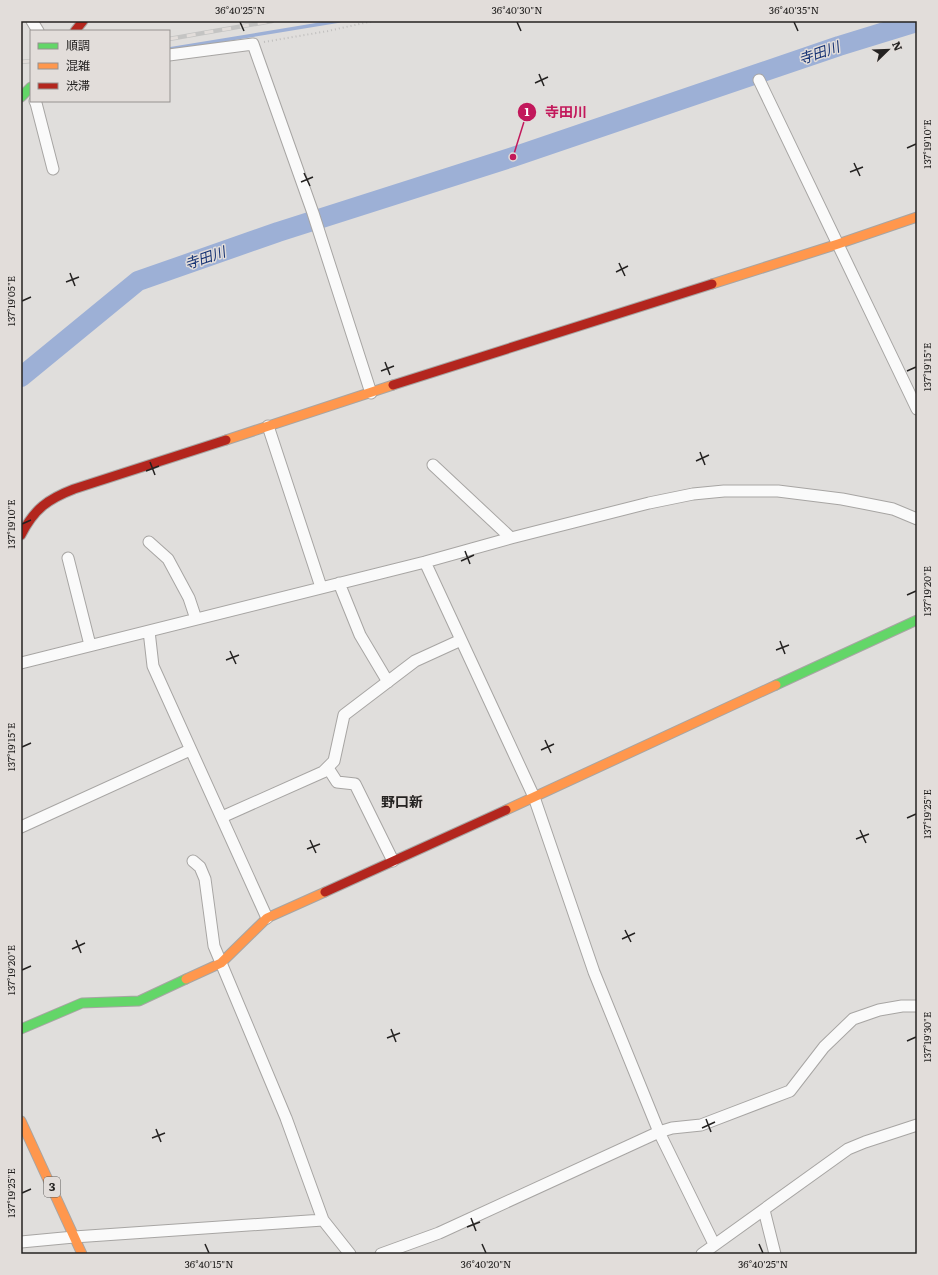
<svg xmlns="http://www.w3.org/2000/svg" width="938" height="1275" viewBox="0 0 938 1275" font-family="Literata,'Noto Sans JP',serif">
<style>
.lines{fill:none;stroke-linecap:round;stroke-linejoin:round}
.stream{stroke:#9db0d6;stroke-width:3.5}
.river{stroke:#9db0d6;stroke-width:20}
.street-casing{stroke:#a7a5a3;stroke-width:13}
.fast-casing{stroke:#a7a5a3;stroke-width:11}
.slow-casing{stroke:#a7a5a3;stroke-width:11}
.jam-casing{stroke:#a7a5a3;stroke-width:11}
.path{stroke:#bfbebd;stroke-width:2;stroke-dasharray:1 3;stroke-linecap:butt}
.street{stroke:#fafafa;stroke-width:11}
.fast{stroke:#63d668;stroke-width:9}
.slow{stroke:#ff974d;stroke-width:9}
.jam{stroke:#b3261e;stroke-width:9}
.rail-casing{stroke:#c4c4c3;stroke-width:4.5}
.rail{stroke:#e2ddda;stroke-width:3;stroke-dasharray:9;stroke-linecap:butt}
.ticks{fill:none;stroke:#242221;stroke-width:1.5}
.labels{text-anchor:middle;stroke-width:3;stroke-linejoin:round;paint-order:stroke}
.shield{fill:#e2ddda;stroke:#5d5a58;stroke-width:1}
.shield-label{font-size:12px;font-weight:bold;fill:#242221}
.water-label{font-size:14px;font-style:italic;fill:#163374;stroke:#e2ddda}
.neighbourhood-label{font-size:14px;font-weight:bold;fill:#242221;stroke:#e2ddda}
.leader{fill:none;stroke:#c2185b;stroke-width:1.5}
.callout-dot{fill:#c2185b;stroke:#e2ddda;stroke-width:1.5}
.mark-label{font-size:12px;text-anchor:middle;font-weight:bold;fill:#fff}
.callout-label{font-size:14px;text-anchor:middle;font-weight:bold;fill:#c2185b;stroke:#e2ddda;stroke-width:3;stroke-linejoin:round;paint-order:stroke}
.neatline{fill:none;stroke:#242221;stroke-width:1.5}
.ticks-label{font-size:10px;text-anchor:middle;fill:#242221}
</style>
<rect width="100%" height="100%" fill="#e0dedc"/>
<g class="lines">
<path class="stream" d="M169,49L339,21"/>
<path class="river" d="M21,377L138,281L278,232L513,157L839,46L917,22"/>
<defs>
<path id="street" d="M32,21L38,31
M169,55L253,44L313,213L371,393
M759,80L917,409
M35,101L36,103L53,169
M268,426L321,587
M433,465L511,538
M149,542L168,559L189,598L196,619
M68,558L90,645
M425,562L534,797L594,972L659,1132L714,1244
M339,583L360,635L388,682
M149,631L153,666L267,918
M21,663L425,562L511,538L649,503L693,494L724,491H778L842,499L893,509L917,519
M328,768L337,782L355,784L393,861
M222,817L323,772L334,761L344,715L415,661L461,640
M21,827L190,750
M193,861L200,867L205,879L214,946L286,1118L323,1220L350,1254
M764,1210L775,1254
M21,1242L74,1237L323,1220
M381,1254L439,1233L659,1132L672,1128L701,1125L790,1091L824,1047L853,1019L879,1010L902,1006H917
M702,1254L848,1149L865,1142L917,1125"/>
<path id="fast" d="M21,97L31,87
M776,685L917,620
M21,1029L82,1003L139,1001L186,979"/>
<path id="slow" d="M712,284L838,244L917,217
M226,440L393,385
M506,810L776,685
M186,979L221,963L267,918L325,892
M21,1121L82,1254"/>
<path id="jam" d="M75,31L83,21
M393,385L712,284
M21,535C34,509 48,499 74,489L226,440
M325,892L506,810"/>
</defs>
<use href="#street" class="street-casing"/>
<use href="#fast" class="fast-casing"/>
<use href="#slow" class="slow-casing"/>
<use href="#jam" class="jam-casing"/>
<path class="path" d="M264,42L328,31L373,21"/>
<use href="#street" class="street"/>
<use href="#fast" class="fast"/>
<use href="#slow" class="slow"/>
<use href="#jam" class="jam"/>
<defs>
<path id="rail" d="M169,39L272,21
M21,62L31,61"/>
</defs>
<use href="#rail" class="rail-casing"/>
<use href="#rail" class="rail"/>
</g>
<path class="ticks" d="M240,22L244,31M517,22L521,31M794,22L798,31M539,74L544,86M535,83L548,77M907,148L916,144M854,163L860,176M850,172L863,167M304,173L310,186M301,182L313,177M619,263L625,276M616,272L628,266M70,273L75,286M66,282L79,277M22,301L31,297M385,362L390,375M381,371L394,366M907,371L916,367M700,452L705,465M696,461L709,455M150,462L155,475M146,471L159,466M22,524L31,520M465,551L470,564M461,561L474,555M907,595L916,591M780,641L785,654M776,650L789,645M230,651L236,664M226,660L239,655M545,740L551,753M22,747L31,743M541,750L554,744M907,818L916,814M860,830L866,843M856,839L869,834M310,840L316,853M307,849L320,844M625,930L631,942M622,939L635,933M76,940L81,953M72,949L85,943M22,970L31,966M391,1029L396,1042M387,1038L400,1033M907,1041L916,1037M706,1119L711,1132M702,1128L715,1122M156,1129L161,1142M152,1138L165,1133M22,1193L31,1189M471,1218L476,1231M467,1227L480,1222M205,1244L209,1253M482,1244L486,1253M759,1244L763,1253"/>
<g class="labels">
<rect class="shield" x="44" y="1177" width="16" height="20" rx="3"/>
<g class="shield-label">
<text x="52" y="1191">3</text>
</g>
<g class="water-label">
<text transform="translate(819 53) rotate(-19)" y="5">寺田川</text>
<text transform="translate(205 258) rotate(-19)" y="5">寺田川</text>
</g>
<g class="neighbourhood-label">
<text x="402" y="807">野口新</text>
</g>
</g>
<path class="leader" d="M513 157L527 112"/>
<g class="callout-dot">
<circle cx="513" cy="157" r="4"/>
<circle cx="527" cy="112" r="10"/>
</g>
<g class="mark-label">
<text x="527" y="116">1</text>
</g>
<g class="callout-label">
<text x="566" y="117">寺田川</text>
</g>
<rect width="938" height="1275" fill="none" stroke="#e2ddda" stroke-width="44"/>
<rect x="30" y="30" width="140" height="72" fill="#e2ddda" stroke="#969290"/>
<rect x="38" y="43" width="20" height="6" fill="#63d668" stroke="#969290"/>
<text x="66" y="50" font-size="12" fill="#242221">順調</text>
<rect x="38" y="63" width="20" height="6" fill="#ff974d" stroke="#969290"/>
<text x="66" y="70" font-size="12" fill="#242221">混雑</text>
<rect x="38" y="83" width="20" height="6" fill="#b3261e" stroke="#969290"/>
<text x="66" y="90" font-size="12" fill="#242221">渋滞</text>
<g transform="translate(888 50) rotate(67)" stroke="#e2ddda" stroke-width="3" paint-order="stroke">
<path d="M0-3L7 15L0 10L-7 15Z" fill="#242221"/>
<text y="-6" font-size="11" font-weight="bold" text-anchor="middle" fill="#242221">N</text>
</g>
<rect x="22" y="22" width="894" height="1231" class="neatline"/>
<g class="ticks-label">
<text x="240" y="14">36°40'25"N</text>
<text x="517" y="14">36°40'30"N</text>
<text x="794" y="14">36°40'35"N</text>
<text transform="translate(927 144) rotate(-90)" y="4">137°19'10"E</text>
<text transform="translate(11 301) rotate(-90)" y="4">137°19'05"E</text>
<text transform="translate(927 367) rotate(-90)" y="4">137°19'15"E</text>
<text transform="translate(11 524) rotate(-90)" y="4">137°19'10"E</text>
<text transform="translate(927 591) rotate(-90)" y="4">137°19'20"E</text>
<text transform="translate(11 747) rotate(-90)" y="4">137°19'15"E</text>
<text transform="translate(927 814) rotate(-90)" y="4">137°19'25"E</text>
<text transform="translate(11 970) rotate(-90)" y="4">137°19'20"E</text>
<text transform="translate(927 1037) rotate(-90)" y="4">137°19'30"E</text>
<text transform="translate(11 1193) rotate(-90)" y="4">137°19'25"E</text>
<text x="209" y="1268">36°40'15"N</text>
<text x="486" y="1268">36°40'20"N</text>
<text x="763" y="1268">36°40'25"N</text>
</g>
</svg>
